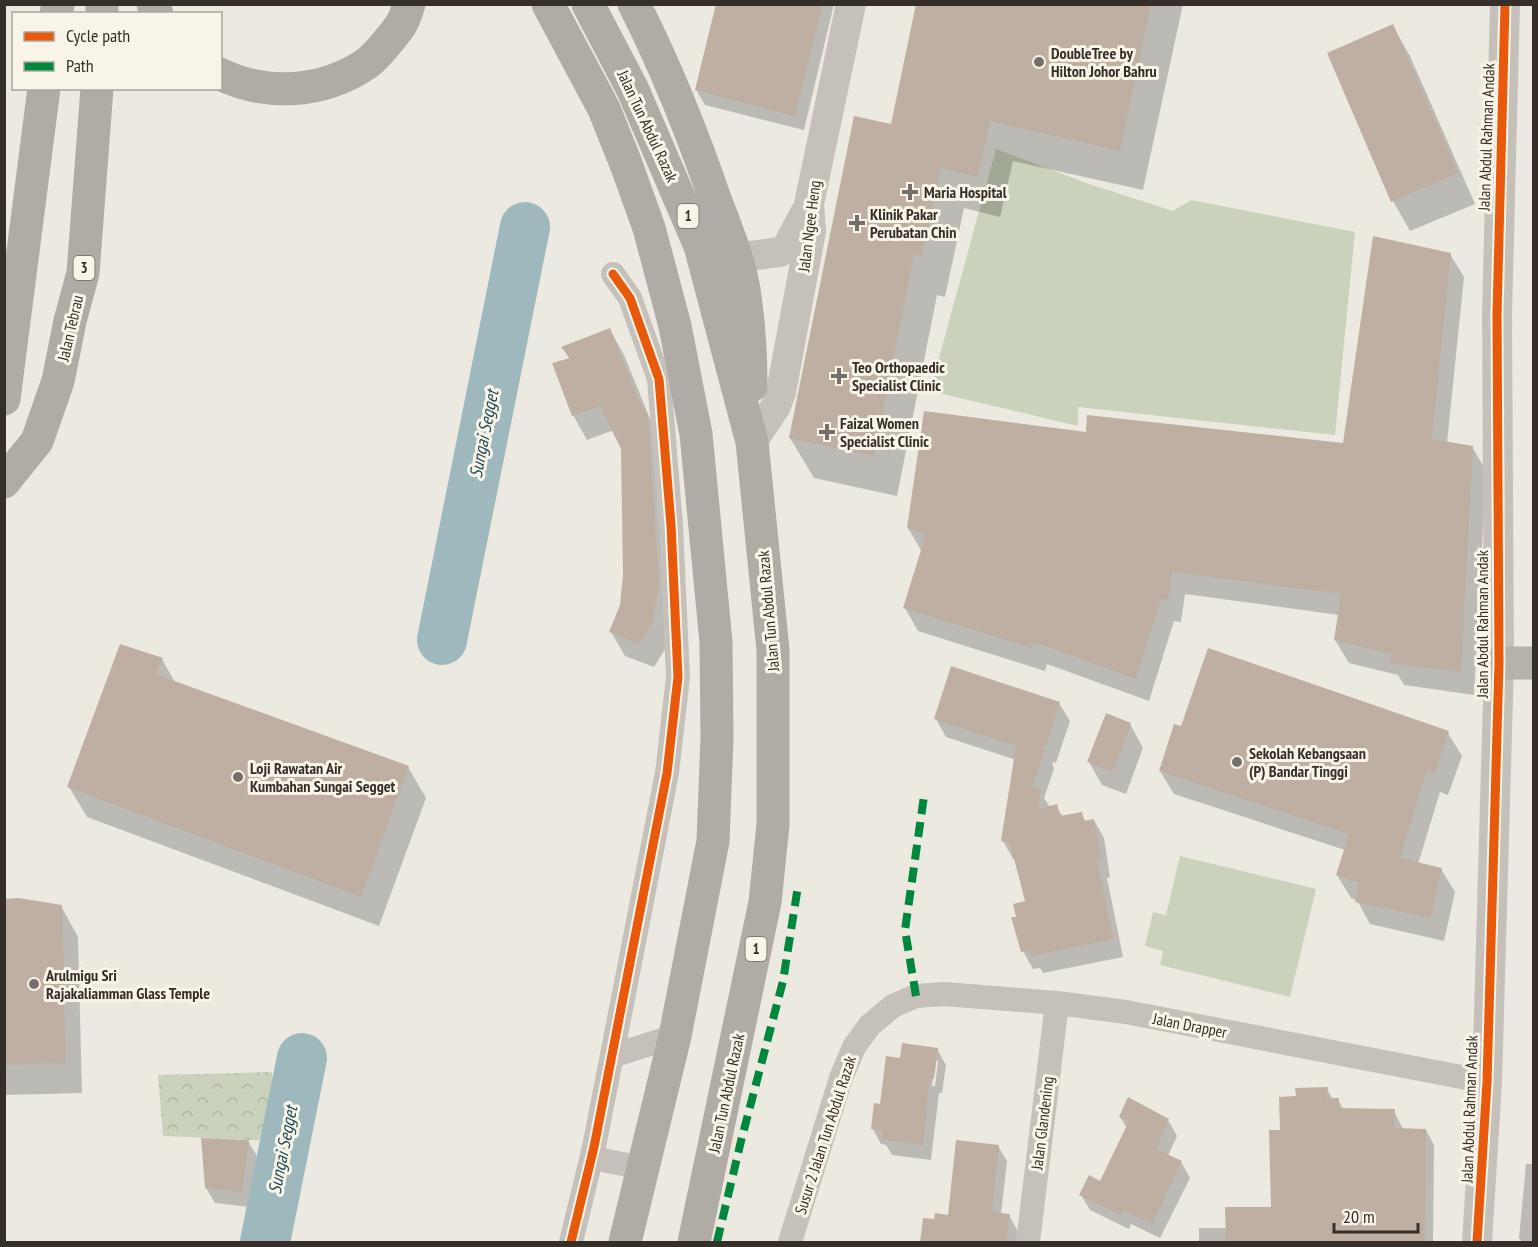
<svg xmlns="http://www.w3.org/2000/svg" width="1538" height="1247" viewBox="0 0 1538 1247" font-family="'PT Sans Narrow',sans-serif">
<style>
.forest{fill:url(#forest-crowns)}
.garden{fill:#cad2bb}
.shadow{fill:#0003;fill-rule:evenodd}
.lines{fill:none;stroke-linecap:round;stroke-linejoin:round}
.river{stroke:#9db9bd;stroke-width:50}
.building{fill:#bfafa3}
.minor{stroke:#c5c1ba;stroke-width:24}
.tertiary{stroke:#c5c1ba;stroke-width:30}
.secondary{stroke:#b6b1aa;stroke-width:33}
.trunk{stroke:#b0aba4;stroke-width:33}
.quiet{stroke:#00873e;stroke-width:8;stroke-dasharray:15 8;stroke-linecap:butt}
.cycleway-casing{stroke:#f9f4e8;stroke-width:13}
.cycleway{stroke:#e8590c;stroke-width:9}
.poi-dot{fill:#766f69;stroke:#f9f4e8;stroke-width:2}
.labels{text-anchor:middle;stroke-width:6;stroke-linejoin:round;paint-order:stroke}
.shield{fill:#f9f4e8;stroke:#706962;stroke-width:1.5}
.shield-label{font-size:15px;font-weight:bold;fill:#362e28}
.poi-label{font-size:16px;font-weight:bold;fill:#362e28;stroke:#f9f4e8;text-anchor:start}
.street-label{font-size:16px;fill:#362e28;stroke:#f9f4e8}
.water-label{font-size:18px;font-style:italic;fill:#1f4a56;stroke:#f9f4e8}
</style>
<defs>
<pattern id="forest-crowns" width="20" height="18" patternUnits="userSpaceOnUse" patternTransform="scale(1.5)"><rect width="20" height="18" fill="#cad2bb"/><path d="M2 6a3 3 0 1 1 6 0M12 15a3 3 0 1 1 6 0" fill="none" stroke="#aeb5a1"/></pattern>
</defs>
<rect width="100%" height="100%" fill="#ece9e1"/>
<path class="forest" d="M272,1072L279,1141L163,1136L158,1075Z"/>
<path class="garden" d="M996,149L1089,184L1173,211L1191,200L1355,232L1335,435L1078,407V426L930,391Z
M1180,856L1316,889L1290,997L1160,965L1163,951L1145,946L1153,912L1166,915Z"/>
<path class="shadow" d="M717,4H834L804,130L705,105L696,90Z
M918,4H1183L1143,190L1013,161L1000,217L964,208L945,297L937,295L897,496L814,478L790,438L892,126Z
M1393,26L1410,56L1475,204L1410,231L1393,201Z
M1450,254L1464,277L1447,443L1472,447L1486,470L1474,695L1404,685L1398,675L1349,663L1335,640L1339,615L1185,594L1181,622L1174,621L1149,701L1047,664L1045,671L918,631L905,608L922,552L908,528L1087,434L1344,445Z
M610,330L624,355L650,419L661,441L667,646L654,667L625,656L611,632L621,605L624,575L622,448L614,430L587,440L573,415L570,360L563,348Z
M162,659L176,684L408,767L426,798L379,926L87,817L69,787Z
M1059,703L1070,721L1056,763L1052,762L1054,769L1044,798L1050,807L1056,806L1063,817L1081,814L1086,822L1094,820L1104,838L1110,877L1107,878L1123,957L1043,973L1040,968L1033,969L1023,951L1019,919L1027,902L1016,859H1013L1003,841L1016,760L946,737L936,719Z
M1130,724L1143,748L1126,794L1102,785L1089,762Z
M1182,728L1448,733L1462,756L1448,795L1440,792L1418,864L1441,869L1455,892L1444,941L1370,924L1357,900L1351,898L1337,875L1345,850L1174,794L1160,771Z
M4,900L61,906L78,937L82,1093L4,1095Z
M937,1049L946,1065L942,1093H939L931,1160L892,1155L886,1145L881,1144L873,1129L881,1106L901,1060ZM935,1061H938L935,1086H932Z
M1327,1089L1333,1100H1338L1344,1110L1394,1111L1403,1129L1426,1130L1434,1145L1433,1242H1199V1228H1227L1272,1209L1281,1132L1297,1098Z
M1120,1117L1168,1120L1177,1136L1168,1156L1181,1162L1190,1178L1160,1238L1131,1224L1129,1229L1090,1210L1081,1195L1101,1183L1127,1128Z
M248,1141L257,1156L250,1207L215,1203L206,1188Z
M998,1146L1007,1161L1001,1214L1009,1215L1017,1230L1021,1242H921L924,1219L935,1221L949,1217Z
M1526,1164H1534V1242H1522L1519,1238Z"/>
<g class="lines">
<path class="river" d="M442,640L525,227
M265,1242L302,1058"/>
</g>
<path class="building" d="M716,4H823L795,116L695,90Z
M916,4H1151L1120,151L990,121L977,177L941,168L922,257L914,255L874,456L789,438L854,116L891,124Z
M1393,24L1458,173L1391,202L1327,53Z
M1373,236L1451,253L1432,439L1473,446L1461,672L1389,663L1391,654L1334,640L1341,594L1172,572L1168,600L1161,599L1136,679L1034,642L1032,648L903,608L926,534L907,528L924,411L1086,432L1087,415L1343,443Z
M610,328L636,393L648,415L659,583L653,621L640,644L609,632L620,605L623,575L621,449L600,406L572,416L552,363L570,358L561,347Z
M120,644L163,658L155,674L409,766L361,897L67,787Z
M1208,648L1449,731L1435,773L1427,770L1400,858L1442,868L1431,918L1355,902L1359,883L1336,875L1349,834L1159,771L1174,724L1181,726Z
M951,666L1060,702L1046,746L1043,745L1045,750L1033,786L1041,789L1038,809L1057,804L1060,816L1082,812L1084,821L1094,819L1101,859L1097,860L1113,939L1031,956L1030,950L1021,952L1011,917H1016L1013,904L1025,901L1010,843L1001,841L1016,746L934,719Z
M1106,713L1131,723L1113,772L1087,762Z
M19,898L62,905L66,1063L4,1065V899Z
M902,1043L938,1048L934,1079L930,1078L923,1145L882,1140L883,1131L871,1129L874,1103L880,1104L886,1056L900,1058Z
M1328,1087L1327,1098H1339V1108L1395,1109L1394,1128L1426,1129L1425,1242H1226L1225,1207H1271L1269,1130H1280L1279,1097L1296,1096L1295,1088Z
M1128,1097L1169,1119L1156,1149L1182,1161L1152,1224L1123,1210L1120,1215L1079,1195L1089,1175L1100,1181L1129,1121L1119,1117Z
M201,1138L249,1140L242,1192L205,1188Z
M956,1140L999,1145L992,1212L1010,1214L1006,1242H920L923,1218L934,1219L935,1213L948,1215Z"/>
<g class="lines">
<path class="minor" d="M612,1056L675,1036
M592,1158L643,1168
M571,1242L594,1147L667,773L678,677L671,525L659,379L630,298L613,274
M790,1242L841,1078L854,1047L870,1025L893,1006L916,996L944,994L1057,1003L1126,1012L1487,1082
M1028,1242L1057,1003"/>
<path class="tertiary" d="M735,258L780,252L787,247L805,213
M752,442L776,406L781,392L811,231L809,204L851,4
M1477,1242L1487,1082L1499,663L1497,314L1505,4"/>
<path class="secondary" d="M1499,663H1534"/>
<path class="trunk" d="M153,4L157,14
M548,4L604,109L626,164L649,228L675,326L696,434L716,642L717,738L713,841L675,1036L625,1242
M588,4L633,90L700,246L752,442L773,650V825L765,902L694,1242
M634,4C666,67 692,132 715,199C726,228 739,259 744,290C749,322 751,354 751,386
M56,14L58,4
M102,14V4
M220,74C267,97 323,93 366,64C376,57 393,36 400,26C404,20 407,11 409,4
M4,399L44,88
M4,482L37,441L58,381L70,321L83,273L97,88"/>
<path class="quiet" d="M916,996L905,930L924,796
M717,1242L741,1141L783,981L798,886"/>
<defs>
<path id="cycleway" d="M571,1242L594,1147L667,773L678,677L671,525L659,379L630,298L613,274
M1477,1242L1487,1082L1499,663L1497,314L1505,4"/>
</defs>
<use href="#cycleway" class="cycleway-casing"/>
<use href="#cycleway" class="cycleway"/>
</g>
<g class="poi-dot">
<circle cx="1039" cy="62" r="6"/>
<path d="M907 183h6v6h6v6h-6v6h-6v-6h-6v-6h6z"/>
<path d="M854 214h6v6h6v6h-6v6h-6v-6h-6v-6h6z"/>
<path d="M836 367h6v6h6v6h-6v6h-6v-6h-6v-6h6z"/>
<path d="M824 423h6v6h6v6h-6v6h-6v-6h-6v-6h6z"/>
<circle cx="1237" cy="762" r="6"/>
<circle cx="238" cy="777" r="6"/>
<circle cx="34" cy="984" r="6"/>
</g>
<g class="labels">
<g class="shield">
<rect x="677.5" y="204" width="21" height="24" rx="4.5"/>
<rect x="73.5" y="256" width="21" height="24" rx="4.5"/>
<rect x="745.5" y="937" width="21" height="24" rx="4.5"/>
</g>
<g class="shield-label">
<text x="688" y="221">1</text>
<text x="84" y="273">3</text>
<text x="756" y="954">1</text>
</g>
<g class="poi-label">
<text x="1051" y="59">DoubleTree by<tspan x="1051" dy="18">Hilton Johor Bahru</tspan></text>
<text x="924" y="198">Maria Hospital</text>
<text x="870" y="220">Klinik Pakar<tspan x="870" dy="18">Perubatan Chin</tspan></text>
<text x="852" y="373">Teo Orthopaedic<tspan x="852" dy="18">Specialist Clinic</tspan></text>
<text x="840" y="429">Faizal Women<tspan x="840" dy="18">Specialist Clinic</tspan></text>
<text x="1249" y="759">Sekolah Kebangsaan<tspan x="1249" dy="18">(P) Bandar Tinggi</tspan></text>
<text x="250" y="774">Loji Rawatan Air<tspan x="250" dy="18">Kumbahan Sungai Segget</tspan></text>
<text x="46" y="981">Arulmigu Sri<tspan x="46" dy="18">Rajakaliamman Glass Temple</tspan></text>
</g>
<g class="street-label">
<text transform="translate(648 126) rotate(65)" y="6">Jalan Tun Abdul Razak</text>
<text transform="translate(1486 137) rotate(-88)" y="6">Jalan Abdul Rahman Andak</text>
<text transform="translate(809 226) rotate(-83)" y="6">Jalan Ngee Heng</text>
<text transform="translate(70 328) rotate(-77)" y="6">Jalan Tebrau</text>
<text transform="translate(768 611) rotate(-95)" y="6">Jalan Tun Abdul Razak</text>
<text transform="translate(1482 624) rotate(-90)" y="6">Jalan Abdul Rahman Andak</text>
<text transform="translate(1190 1025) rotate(11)" y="6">Jalan Drapper</text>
<text transform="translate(726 1093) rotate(-78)" y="6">Jalan Tun Abdul Razak</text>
<text transform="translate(1469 1109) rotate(-88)" y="6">Jalan Abdul Rahman Andak</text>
<text transform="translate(1042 1123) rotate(-83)" y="6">Jalan Glandening</text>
<text transform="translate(825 1135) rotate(-72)" y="6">Susur 2 Jalan Tun Abdul Razak</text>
</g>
<g class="water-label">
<text transform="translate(484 434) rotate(-79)" y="6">Sungai Segget</text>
<text transform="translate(283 1150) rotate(-79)" y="6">Sungai Segget</text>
</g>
</g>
<rect width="1538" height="1247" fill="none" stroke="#362e28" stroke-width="12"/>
<rect x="12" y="12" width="210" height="78" fill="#f9f4e8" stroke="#aba59b" stroke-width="1.5"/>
<rect x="24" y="32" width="30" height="9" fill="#e8590c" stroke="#aba59b" stroke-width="1.5"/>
<text x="66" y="42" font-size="18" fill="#362e28">Cycle path</text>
<rect x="24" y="62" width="30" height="9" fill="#00873e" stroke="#aba59b" stroke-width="1.5"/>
<text x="66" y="72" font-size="18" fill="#362e28">Path</text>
<path d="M1334 1223v9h84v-9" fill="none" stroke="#362e28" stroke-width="3"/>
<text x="1343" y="1223" font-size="18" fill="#362e28" stroke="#f9f4e8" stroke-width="4.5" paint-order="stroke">20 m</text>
</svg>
